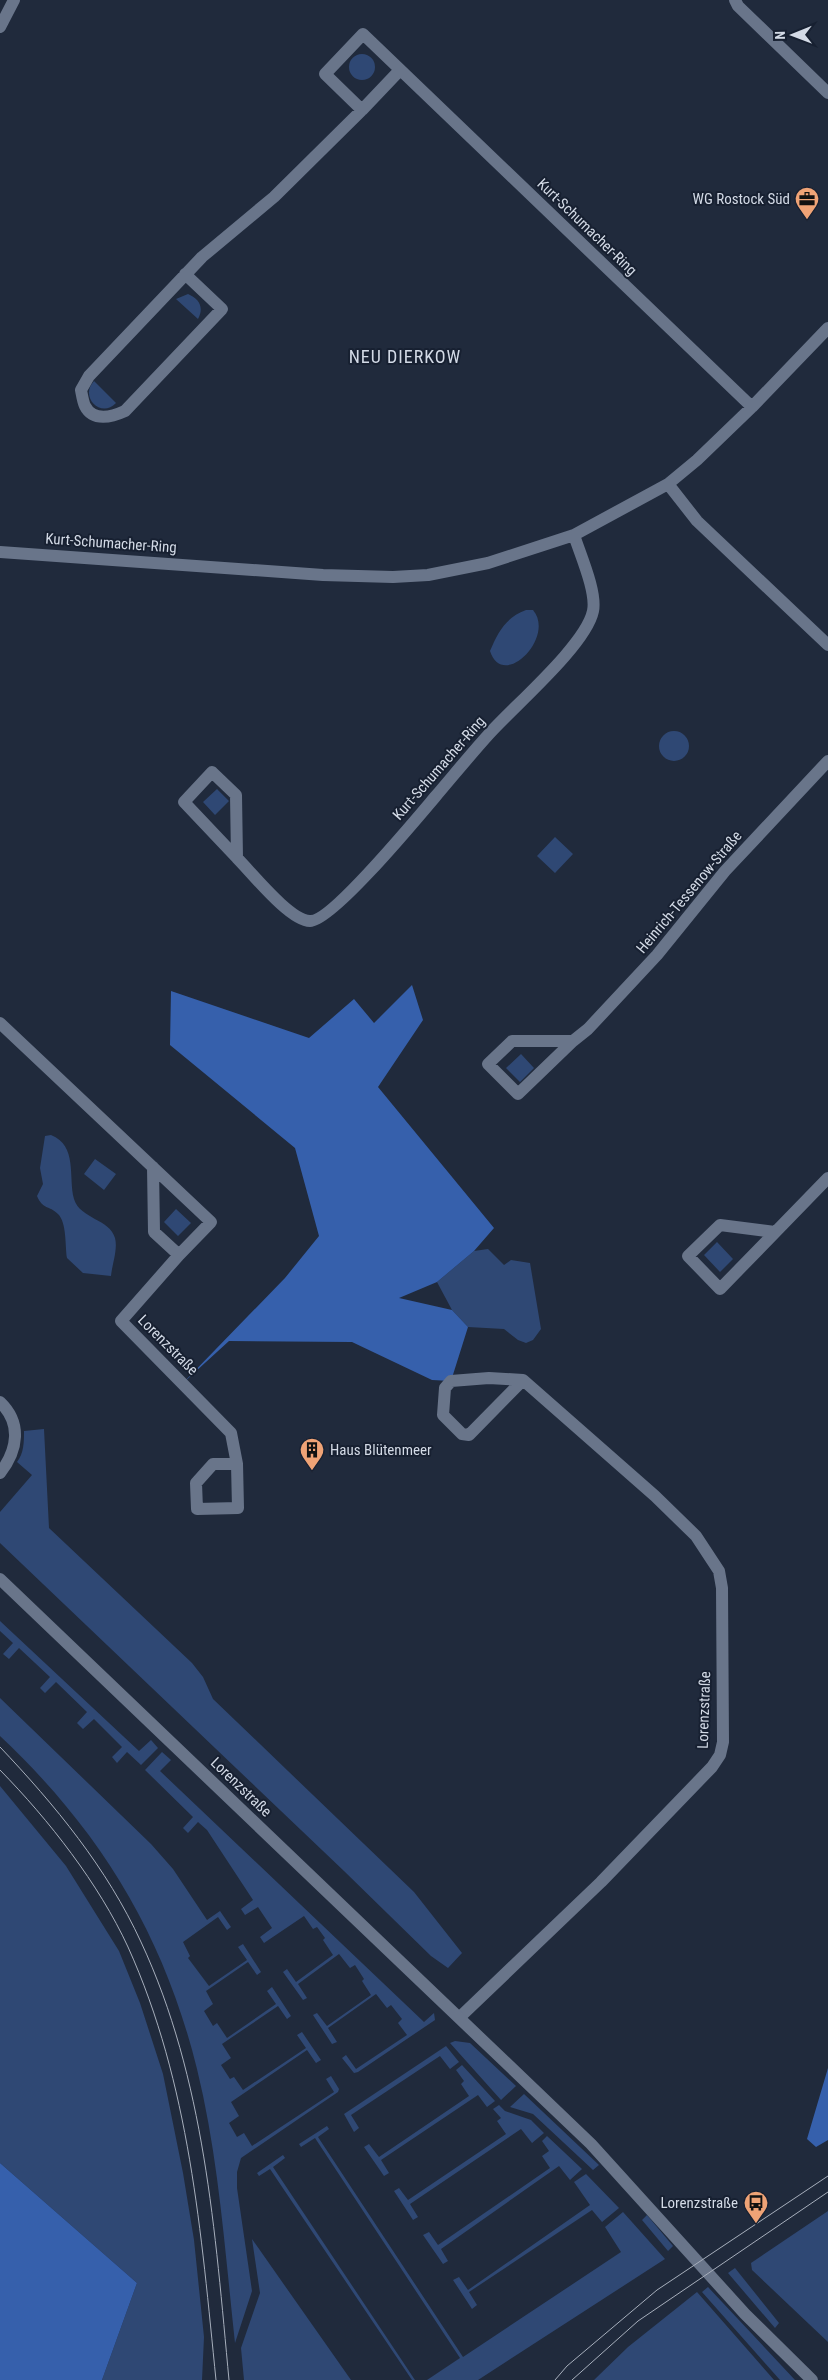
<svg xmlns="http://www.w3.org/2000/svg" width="828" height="2380" viewBox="0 0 828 2380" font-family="'Roboto Condensed',sans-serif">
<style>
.green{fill:#2f4874}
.forest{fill:#3660ac}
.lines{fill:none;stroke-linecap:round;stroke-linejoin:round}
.street{stroke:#69758a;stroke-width:12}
.secondary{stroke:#69758a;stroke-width:12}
.tram{stroke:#a7afbc;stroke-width:1}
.labels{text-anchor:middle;stroke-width:4;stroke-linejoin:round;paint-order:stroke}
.poi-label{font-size:15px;fill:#d3dae6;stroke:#172031;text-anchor:end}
.street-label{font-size:15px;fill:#d3dae6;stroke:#172031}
.quarter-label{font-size:18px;letter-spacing:1px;fill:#d3dae6;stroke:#172031}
</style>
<rect width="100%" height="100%" fill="#202a3c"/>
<path class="green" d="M349 67a13 13 0 1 1 26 0a13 13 0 1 1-26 0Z
M188,294C200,299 204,308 198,319L176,299Z
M94,381L116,403C101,419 79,397 94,381Z
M526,610H533C556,637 503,691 490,651C498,632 506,617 526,610Z
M659 746a15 15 0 1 1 30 0a15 15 0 1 1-30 0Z
M217,789L229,801L215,815L203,802Z
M555,837L573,854L555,873L537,856Z
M521,1054L534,1068L520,1082L506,1068Z
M51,1135C78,1146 68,1177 74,1199C80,1219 110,1219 115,1238C118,1249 112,1265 111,1276L83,1273L67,1258C65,1246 67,1223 58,1214C49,1205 43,1210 37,1196L43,1184L40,1168L45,1136Z
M95,1159L116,1174L104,1190L84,1174Z
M176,1209L191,1223L178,1236L164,1222Z
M717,1242L733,1259L720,1272L704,1255Z
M488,1249L504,1265L511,1260L530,1263L541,1329L533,1340L526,1343L518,1340L504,1329L468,1327L452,1310L437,1282L474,1251Z
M44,1429L49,1528L192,1663L203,1677L213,1699L414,1892L462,1953L448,1968L431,1956L344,1871L0,1543V1512L32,1475L17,1462C24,1453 24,1442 24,1431Z
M0,1621L139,1751L151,1740L158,1748L141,1765L127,1752L117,1763L112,1757L122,1747L94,1719L83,1729L77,1723L87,1712L56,1682L45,1693L40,1688L50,1677L19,1648L9,1659L3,1654L13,1643L0,1631Z
M0,1698L151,1844L173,1869L207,1920L220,1911L231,1927L227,1930L218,1917L183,1942L190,1956L188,1958L209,1986L247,1960L238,1947L243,1944L261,1972L257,1975L248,1962L206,1991L213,2004L204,2011L213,2026L217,2023L227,2038L276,2004L267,1991L272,1987L291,2016L287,2019L278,2006L222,2044L231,2058L221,2065L230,2079L234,2077L243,2090L306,2048L297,2035L302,2032L321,2060L316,2063L307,2050L231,2102L239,2116L229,2123L237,2137L244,2133L252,2146L334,2092L326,2079L331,2076L339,2089L338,2092L241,2158L237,2172V2188L252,2291L235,2343C225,2252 219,2159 197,2069C164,1935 100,1830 0,1736Z
M162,1752L171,1760L160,1771L424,2022L434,2013L435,2020L358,2072L354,2073L342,2058L346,2055L356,2069L407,2035L398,2023L402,2019L391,2005L387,2008L376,1994L328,2028L337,2042L332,2044L313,2015L317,2013L327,2026L371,1995L362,1981L364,1979L355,1965L350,1968L339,1954L298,1984L307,1998L303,2000L283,1972L287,1969L296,1982L333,1955L323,1940L325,1938L317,1927L313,1929L304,1916L264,1943L260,1937L272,1928L258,1907L245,1915L241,1909L253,1900L207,1830L198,1822L188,1833L183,1828L193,1817L145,1770Z
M0,1786L66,1866L119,1951L140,2003L163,2074L183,2173L194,2240L204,2337L202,2380H102L137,2283L0,2163Z
M455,2041L470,2043L516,2086L501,2100L450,2043Z
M446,2046L459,2062L450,2069L440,2056L351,2115L359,2128L354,2132L344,2114Z
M462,2065L495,2101L487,2107L478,2095L381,2160L389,2173L384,2176L364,2147L369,2144L379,2157L469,2096L461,2084L464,2081L456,2070Z
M524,2094L599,2165L593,2170L533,2114L510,2107Z
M499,2105L505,2111L531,2120L544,2133L532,2143L521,2129L410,2204L418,2217L413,2220L394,2191L399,2188L408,2200L506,2134L497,2121L501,2118L493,2109Z
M327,2126L329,2129L318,2137L463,2357L621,2252L605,2227L623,2212L665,2259L478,2380H427L460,2358L315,2138L301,2147L299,2144Z
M547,2136L582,2169L570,2180L559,2166L441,2249L448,2261L443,2264L423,2235L429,2232L438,2245L550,2168L542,2156L549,2151L542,2141Z
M283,2155L285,2158L273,2167L415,2380H412L270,2169L259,2176L257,2173Z
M586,2174L619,2208L602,2222L592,2210L469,2292L477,2305L472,2309L453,2280L459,2277L468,2290L590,2205L574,2182Z
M828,2211V2342L752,2270L751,2263Z
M647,2215L673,2246L668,2251L642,2220Z
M252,2239L351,2380H244L241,2348L260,2293Z
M735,2268L779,2323L775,2328L728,2273Z
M708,2287L795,2380H780L702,2292Z
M697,2292L774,2380H594L628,2347Z"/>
<path class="forest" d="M412,985L423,1020L378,1087L494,1228L474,1251L437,1282L399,1298L452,1310L468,1327L451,1381L432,1380L352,1342L229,1341L183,1383L285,1278L319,1236L295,1148L170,1045L171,991L309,1038L354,999L374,1023Z
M828,2068V2140L816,2147L807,2139Z
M0,2163L137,2283L102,2380H0Z"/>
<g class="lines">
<path class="street" d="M735,0L738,6L828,93
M0,27L14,0
M400,70L362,110L325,74L363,34L752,407
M185,274L222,309L125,411C112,417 93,422 85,406C83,402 82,395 81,390L89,376L202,257L274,197L362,110
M668,484L697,521L828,645
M0,552L323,575L393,577L428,575L488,563L574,535L668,484L697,460L752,407L828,328
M237,858L184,802L212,772L236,795L237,858C252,873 290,921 310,921C331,922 418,817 435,797C453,776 470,755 489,734C514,706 586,645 593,611C597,592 580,554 574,535
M0,1023L211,1222L179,1255L154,1232L153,1167
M573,1041H512L488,1064L518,1094L573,1041L588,1029L657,955L725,871L828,761
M775,1232L720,1225L688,1256L720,1289L828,1178
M179,1255L121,1321L231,1433L237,1464L238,1508L197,1509L196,1483L213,1464H237
M0,1402C22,1423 18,1450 0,1473
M460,2017L601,1882L712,1767L720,1755L723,1742L722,1588L719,1571L696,1536L655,1496L523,1380L489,1378L451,1381L445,1388L443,1415L462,1434L469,1435L523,1380"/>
<path class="secondary" d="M0,1579L591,2144L745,2314L812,2380"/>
<path class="tram" d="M0,1747C55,1805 107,1868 141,1942C205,2079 215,2232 229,2380
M0,1770C49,1820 99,1884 128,1947C190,2084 201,2233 216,2380
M555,2380L567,2366L657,2290L828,2176
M572,2380L638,2321L828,2192"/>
</g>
<defs>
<symbol id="office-pin" viewBox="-11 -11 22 30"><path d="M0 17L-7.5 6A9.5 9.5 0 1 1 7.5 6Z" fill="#efa376" stroke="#172031"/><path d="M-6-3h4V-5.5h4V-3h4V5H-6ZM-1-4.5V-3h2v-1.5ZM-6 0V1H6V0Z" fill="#111"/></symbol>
<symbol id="building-pin" viewBox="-11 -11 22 30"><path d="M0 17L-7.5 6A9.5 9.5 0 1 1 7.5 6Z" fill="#efa376" stroke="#172031"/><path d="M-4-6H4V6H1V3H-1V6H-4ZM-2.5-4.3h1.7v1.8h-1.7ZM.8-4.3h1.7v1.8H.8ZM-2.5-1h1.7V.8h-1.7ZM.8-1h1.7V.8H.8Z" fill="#111"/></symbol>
<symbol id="bus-pin" viewBox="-11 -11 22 30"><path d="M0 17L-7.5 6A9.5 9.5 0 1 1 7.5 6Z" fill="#efa376" stroke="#172031"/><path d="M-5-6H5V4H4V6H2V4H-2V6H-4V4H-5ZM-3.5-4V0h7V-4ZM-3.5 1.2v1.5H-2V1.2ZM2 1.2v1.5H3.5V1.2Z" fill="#111"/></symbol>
</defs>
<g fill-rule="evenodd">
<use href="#office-pin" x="793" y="185" width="28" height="38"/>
<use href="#building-pin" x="298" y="1436" width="28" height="38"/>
<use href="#bus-pin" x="742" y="2189" width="28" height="38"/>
</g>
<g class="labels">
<g class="poi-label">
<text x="790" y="204">WG Rostock Süd</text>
<text x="330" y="1455" text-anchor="start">Haus Blütenmeer</text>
<text x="738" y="2208">Lorenzstraße</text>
</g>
<g class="street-label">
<text transform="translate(587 227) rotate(44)" y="5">Kurt-Schumacher-Ring</text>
<text transform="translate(111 543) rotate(4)" y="5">Kurt-Schumacher-Ring</text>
<text transform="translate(439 768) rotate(-49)" y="5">Kurt-Schumacher-Ring</text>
<text transform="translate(689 892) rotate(-50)" y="5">Heinrich-Tessenow-Straße</text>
<text transform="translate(168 1345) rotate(45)" y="5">Lorenzstraße</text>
<text transform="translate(704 1710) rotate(-88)" y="5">Lorenzstraße</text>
<text transform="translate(241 1787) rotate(44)" y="5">Lorenzstraße</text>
</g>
<g class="quarter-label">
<text x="405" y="363">NEU DIERKOW</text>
</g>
</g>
<g transform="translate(793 35) rotate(269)" stroke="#172031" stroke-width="4" paint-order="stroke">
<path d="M0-4L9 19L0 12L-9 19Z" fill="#d3dae6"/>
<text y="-8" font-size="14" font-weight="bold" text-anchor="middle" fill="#d3dae6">N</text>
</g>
</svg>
